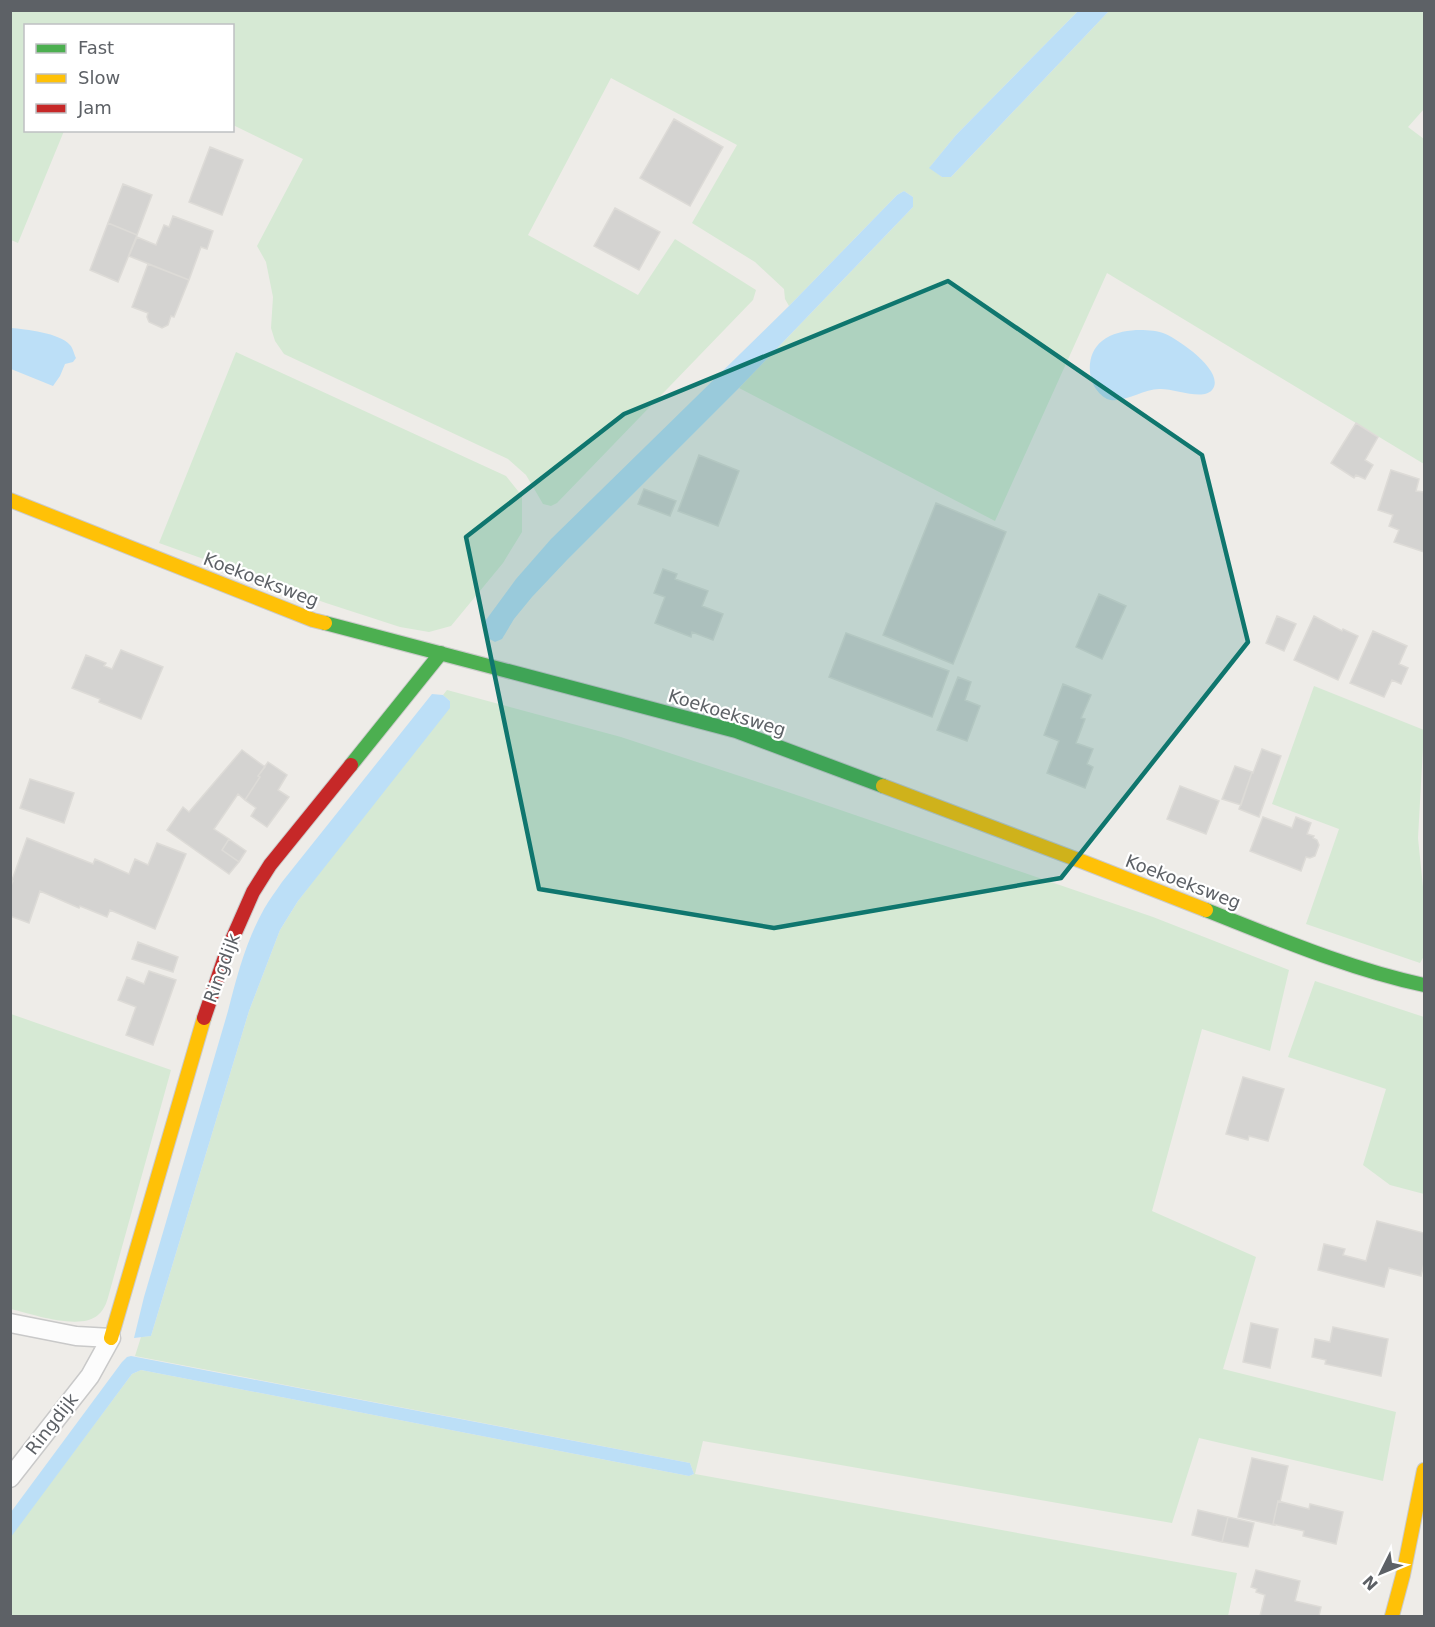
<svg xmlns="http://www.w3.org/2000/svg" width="1435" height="1627" viewBox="0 0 1435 1627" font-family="'DejaVu Sans',sans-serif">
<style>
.green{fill:#d6e9d4}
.water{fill:#bcdff7}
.building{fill:#d4d3d1;stroke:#dddbd7;stroke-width:1.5}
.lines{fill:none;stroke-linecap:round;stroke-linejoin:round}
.lane-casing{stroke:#c9c9c9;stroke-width:21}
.fast-casing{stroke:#cacaca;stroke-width:16}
.slow-casing{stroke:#cacaca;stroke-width:16}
.jam-casing{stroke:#cacaca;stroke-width:16}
.lane{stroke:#fcfcfc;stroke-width:18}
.fast{stroke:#4caf50;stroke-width:14}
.slow{stroke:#ffc107;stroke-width:14}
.jam{stroke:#c62828;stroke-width:14}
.marked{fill:#0f766e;fill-opacity:0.2;stroke:#0f766e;stroke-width:4.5;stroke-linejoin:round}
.labels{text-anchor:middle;stroke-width:4.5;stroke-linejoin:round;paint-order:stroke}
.street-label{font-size:18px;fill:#5d6166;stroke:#fff}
</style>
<rect width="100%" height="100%" fill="#eeece8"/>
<path class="green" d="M11,11H1078L956,135L930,167L942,177H951L1109,11H1424V109L1408,127L1424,139V464L1107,273L995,521L739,388L913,207V197L904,191L897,195L789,306L785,299L784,289L755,262L692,223L737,145L611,78L528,235L638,295L675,239L756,290L753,300L557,503L551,506L543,504L526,475L508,459L284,354L275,341L271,328L273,297L266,262L257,246L303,159L233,125L232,26H26V130L64,131L18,243L11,240Z
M236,352L506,476L522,496V532L503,563L451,626L429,632L400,627L326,603L159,543Z
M1314,686L1424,730L1418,838L1424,897V956L1420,963L1306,924L1339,829L1272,804Z
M447,690L621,737L779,789L1153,917L1289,970L1270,1051L1202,1029L1152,1211L1256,1257L1223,1369L1396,1412L1383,1481L1199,1438L1172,1523L703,1441L695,1474L1237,1573L1228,1616H11L10,1537L132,1374L141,1370L689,1476L694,1474L690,1463L135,1356L141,1337L151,1336L249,1011L280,930L298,901L450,701L443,695Z
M1315,981L1424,1017V1194L1390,1185L1363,1165L1386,1089L1288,1057Z
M11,1014L171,1070L109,1294C107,1301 105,1309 98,1315C80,1331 32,1314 11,1309Z"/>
<path class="water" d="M1078,11H1109L951,177H942L929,168L956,135Z
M904,191L913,197V207L739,388L567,560L532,597L514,619L502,639L495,642L486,637L483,624L516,579L551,539L789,306L897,195Z
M11,328C25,329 60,333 70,345C73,348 74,354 76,358L73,362L65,364L60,376L53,386L11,369Z
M1136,330C1146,330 1154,330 1163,333C1177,338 1227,372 1212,390C1203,401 1173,388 1159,389C1143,389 1121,405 1107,399C1086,388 1084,355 1102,341C1112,333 1124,331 1136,330Z
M432,694L443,695L450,701V708L298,901L280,930L249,1011L151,1336L134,1338L144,1297L228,1011C237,976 246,941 264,909C269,900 276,891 282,882Z
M131,1356L690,1463L694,1474L689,1476L141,1370L132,1374L11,1537V1512L122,1362L127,1357Z"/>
<path class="building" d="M674,119L723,147L690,206L640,178Z
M210,147L243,160L222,215L189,202Z
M123,184L152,195L137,235L108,223Z
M615,208L660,232L639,270L594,246Z
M173,216L213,231L207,249L201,247L189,280L129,256L137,237L156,245L164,225L169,227Z
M108,223L137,235L118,282L90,270Z
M148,264L189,280L174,317L171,316L168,325L162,328L149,322L147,317L148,313L132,307Z
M1356,423L1378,437L1365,460L1373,465L1365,479L1356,475L1354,478L1331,463Z
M699,455L739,471L718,526L678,511Z
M1391,470L1419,479L1416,491L1424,492V552L1394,542L1399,530L1389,526L1393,515L1378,510Z
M644,489L676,501L670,516L638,504Z
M936,503L1006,532L953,664L883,635Z
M663,569L677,574L675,579L708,591L702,606L723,614L713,640L692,632L691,637L655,623L665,597L654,593Z
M1099,594L1126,606L1102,659L1076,647Z
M1277,616L1296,624L1284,651L1266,643Z
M1314,616L1342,631L1343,629L1358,636L1338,680L1294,660Z
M1373,631L1407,646L1399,664L1408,668L1401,684L1392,680L1384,697L1350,683Z
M846,633L949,671L932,717L829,677Z
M121,650L163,667L141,719L99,702L100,699L72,688L86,655L106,663L104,666L112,669Z
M958,677L971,682L965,700L980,706L967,741L937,730Z
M1063,684L1091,695L1081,718L1085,719L1076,743L1093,749L1087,764L1093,767L1085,788L1047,773L1059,741L1044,735Z
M1262,749L1281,756L1259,817L1239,809L1252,772L1253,773Z
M242,750L265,767L258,776L260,777L245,800L238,794L214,829L229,839L222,850L239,862L229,874L167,830L183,807L189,812Z
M268,762L287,775L278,790L289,797L267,827L251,816L256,808L245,800L260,777L258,776Z
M1235,766L1252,772L1241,805L1222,799Z
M30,779L74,793L64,823L20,808Z
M1180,786L1219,801L1206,834L1167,819Z
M1263,817L1292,828L1296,817L1311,823L1307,834L1314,836L1313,838L1317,840L1319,845L1315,856L1310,858L1306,857L1301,871L1250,851Z
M27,838L93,864L95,859L129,874L135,859L148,865L157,843L186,854L155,929L110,910L107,917L80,906L79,908L40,891L29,923L10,916V888L13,881L12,880Z
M229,839L246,851L239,862L222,850Z
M138,942L178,957L173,972L132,959Z
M149,971L176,980L153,1045L126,1035L136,1007L118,1000L127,977L144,984Z
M1243,1077L1284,1089L1268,1141L1249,1136L1248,1140L1226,1134Z
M1377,1221L1424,1233V1263L1421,1276L1389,1268L1384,1287L1318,1270L1324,1244L1345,1249L1343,1255L1366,1261Z
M1251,1323L1278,1329L1270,1368L1243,1362Z
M1333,1327L1388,1339L1381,1376L1325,1364L1326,1360L1312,1357L1315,1339L1330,1342Z
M1252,1458L1288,1466L1280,1502L1278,1501L1273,1524L1274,1525L1238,1517Z
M1278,1501L1309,1509L1310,1504L1343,1512L1336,1544L1303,1536L1304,1531L1273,1524Z
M1198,1510L1228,1517L1222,1542L1192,1535Z
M1228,1517L1254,1523L1248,1547L1222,1542Z
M1256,1570L1300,1581L1295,1601L1321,1607L1319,1616H1260L1265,1595L1256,1592L1257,1589L1251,1587Z"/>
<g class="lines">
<defs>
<path id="lane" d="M10,1323L76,1336L111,1338L90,1376L10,1478"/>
<path id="fast" d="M325,623L736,731L883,786
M351,765L441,653
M1206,910C1277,938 1349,969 1424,985"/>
<path id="slow" d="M10,500L313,620L325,623
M883,786L1081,861L1206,910
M111,1338L204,1018
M1392,1616L1403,1575L1424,1470"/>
<path id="jam" d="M204,1018L227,951L253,892L270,865L351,765"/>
</defs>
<use href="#lane" class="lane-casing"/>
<use href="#fast" class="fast-casing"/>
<use href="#slow" class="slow-casing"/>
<use href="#jam" class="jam-casing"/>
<use href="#lane" class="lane"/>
<use href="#fast" class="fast"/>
<use href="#slow" class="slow"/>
<use href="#jam" class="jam"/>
</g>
<path class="marked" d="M948,281L1202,455L1248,642L1061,878L774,928L539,889L466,537L624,414Z"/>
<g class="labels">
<g class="street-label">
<text transform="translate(261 580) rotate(21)" y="6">Koekoeksweg</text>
<text transform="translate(727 713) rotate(17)" y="6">Koekoeksweg</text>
<text transform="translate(1183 882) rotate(21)" y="6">Koekoeksweg</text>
<text transform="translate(222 968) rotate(-70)" y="6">Ringdijk</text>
<text transform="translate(52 1424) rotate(-52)" y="6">Ringdijk</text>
</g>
</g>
<rect width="1435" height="1627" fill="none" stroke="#5d6166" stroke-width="24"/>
<rect x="24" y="24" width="210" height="108" fill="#ffffff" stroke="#bec0c2" stroke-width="1.5"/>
<rect x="36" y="44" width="30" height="9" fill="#4caf50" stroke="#bec0c2" stroke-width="1.5"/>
<text x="78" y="54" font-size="18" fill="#5d6166">Fast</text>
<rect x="36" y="74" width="30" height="9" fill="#ffc107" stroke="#bec0c2" stroke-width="1.5"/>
<text x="78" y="84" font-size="18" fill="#5d6166">Slow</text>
<rect x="36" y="104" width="30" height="9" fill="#c62828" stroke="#bec0c2" stroke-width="1.5"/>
<text x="78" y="114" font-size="18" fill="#5d6166">Jam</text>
<g transform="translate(1381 1573) rotate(227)" stroke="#ffffff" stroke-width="4.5" paint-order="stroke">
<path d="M0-4.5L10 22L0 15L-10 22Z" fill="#5d6166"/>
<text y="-9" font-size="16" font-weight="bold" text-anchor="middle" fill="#5d6166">N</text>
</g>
</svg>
